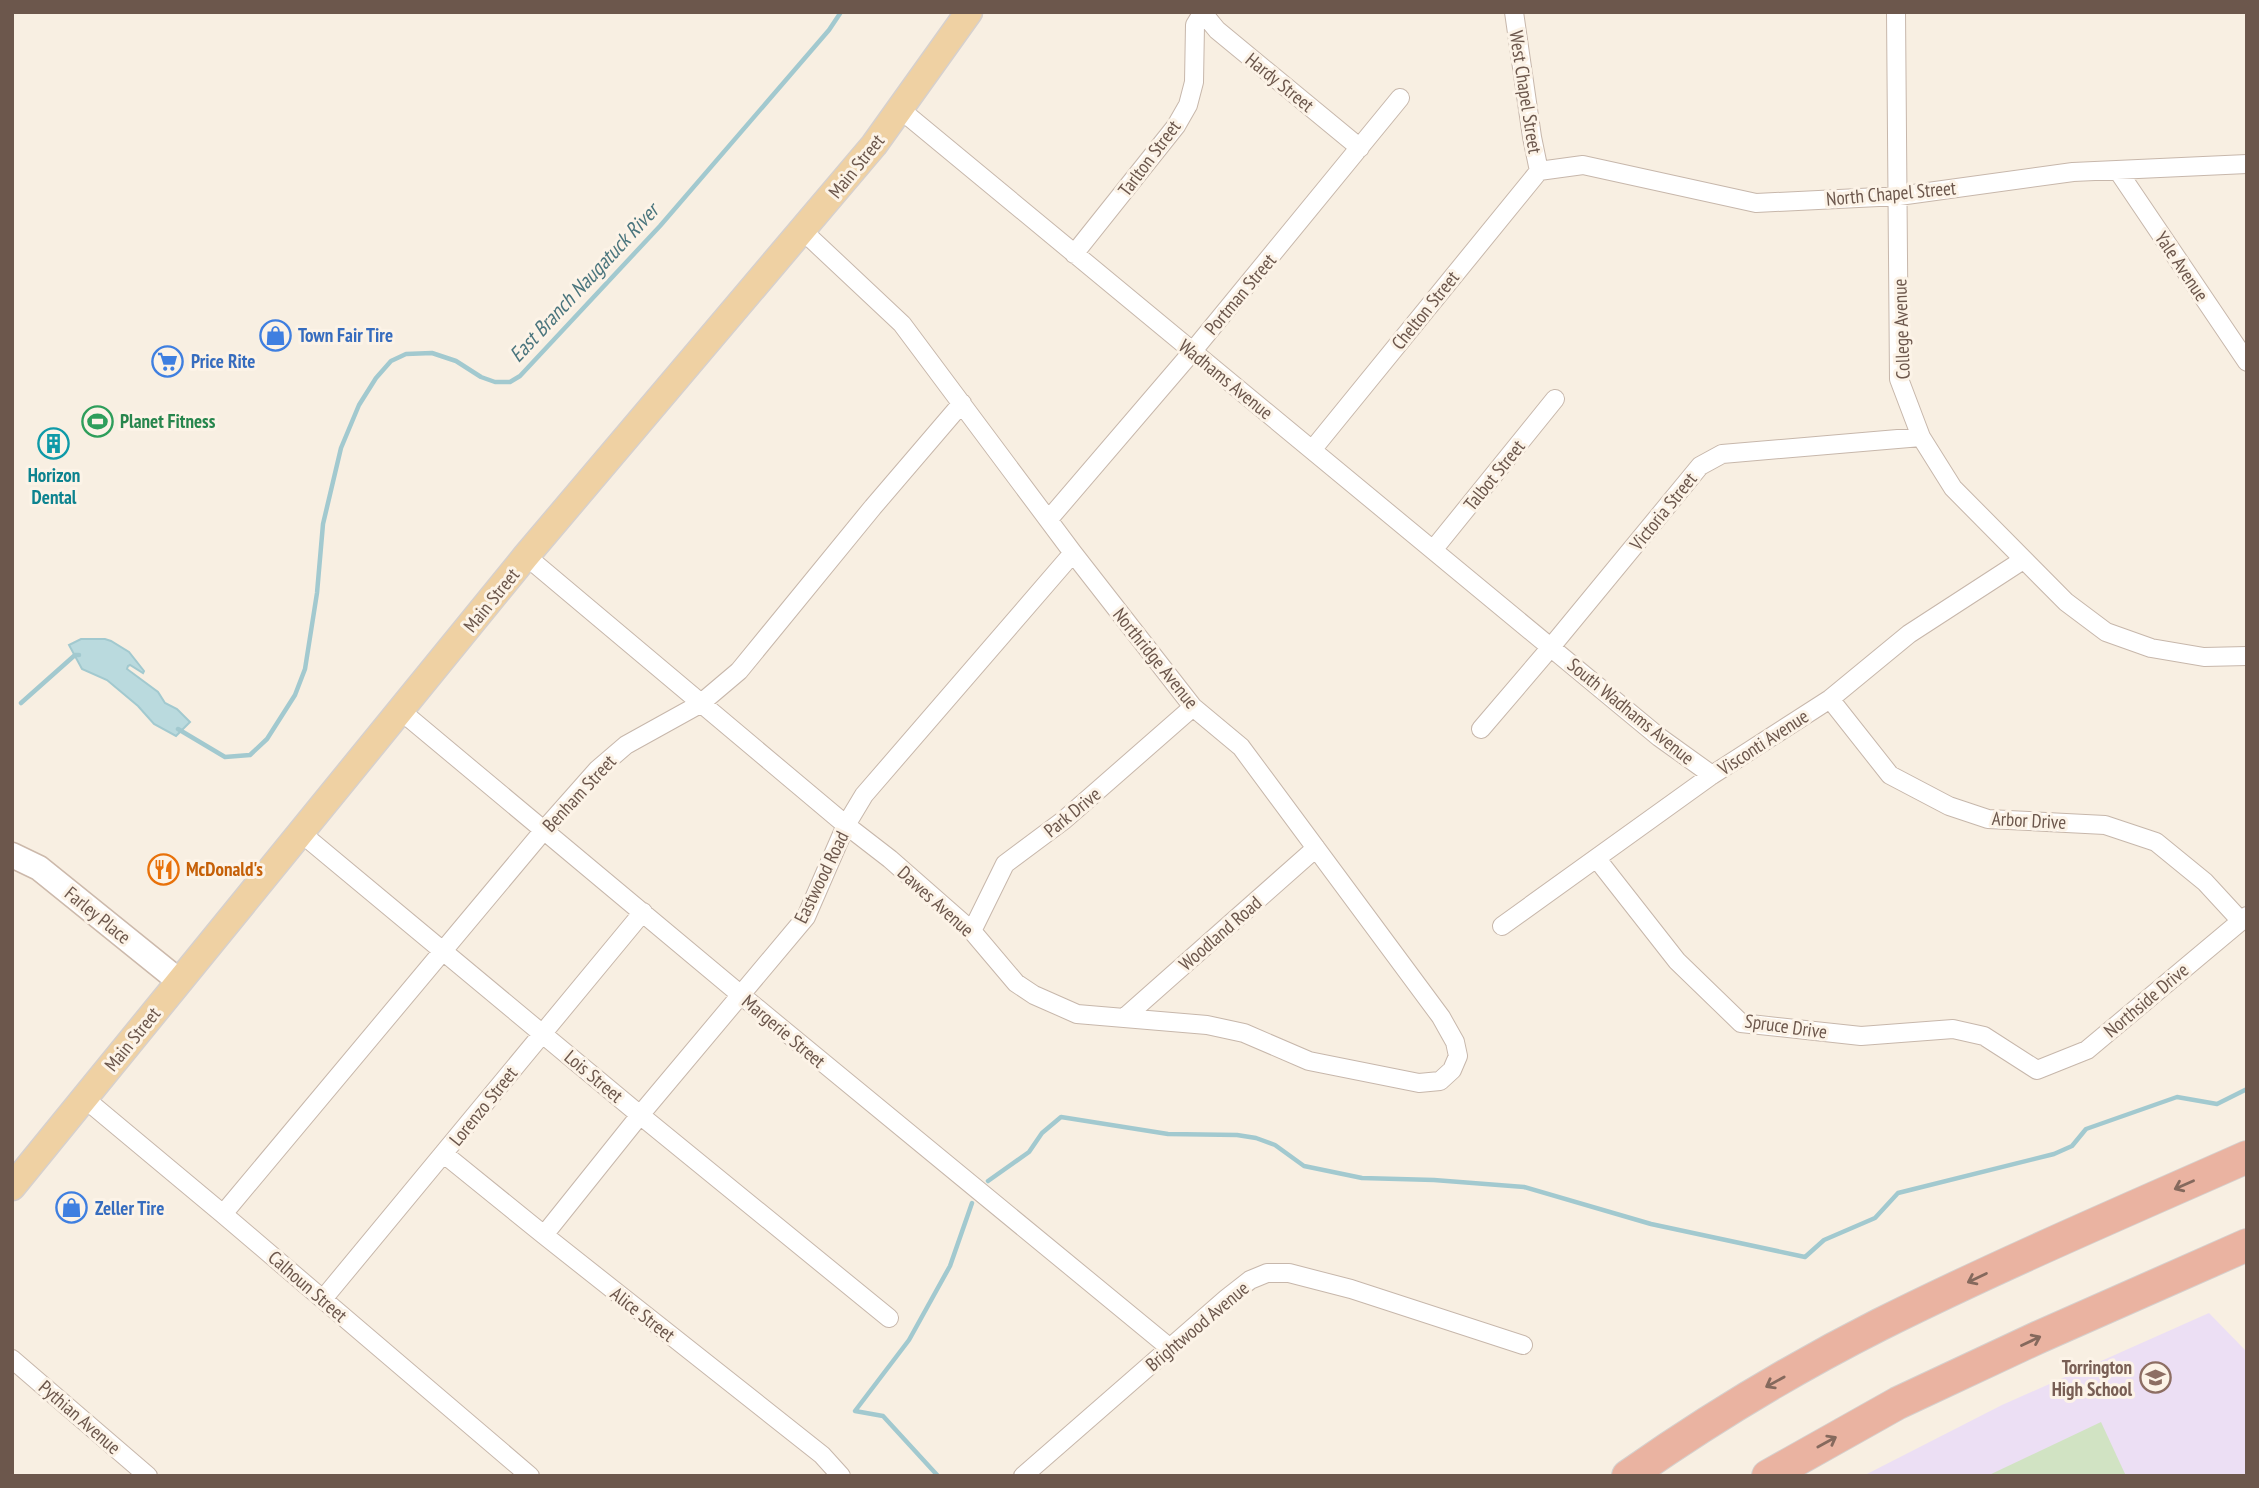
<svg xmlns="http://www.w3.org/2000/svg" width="2259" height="1488" viewBox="0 0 2259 1488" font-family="'PT Sans Narrow',sans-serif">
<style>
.education{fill:#ecdff4}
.green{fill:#d1e3c3}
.water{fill:#badade;stroke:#a2c9cf;stroke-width:2}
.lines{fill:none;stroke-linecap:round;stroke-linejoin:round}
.stream{stroke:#a2c9cf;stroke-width:4.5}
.minor-casing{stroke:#c7b7ab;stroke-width:20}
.secondary-casing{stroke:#ccb9ab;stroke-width:27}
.primary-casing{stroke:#d6d0cd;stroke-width:29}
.motorway-casing{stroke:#d6d0cd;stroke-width:34}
.minor{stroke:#fff;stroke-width:18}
.secondary{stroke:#fff;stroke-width:24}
.primary{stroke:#efd1a3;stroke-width:26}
.motorway{stroke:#eab3a1;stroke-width:32}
.oneway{stroke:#85695d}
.labels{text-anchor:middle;stroke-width:6;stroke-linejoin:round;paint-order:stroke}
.street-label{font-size:19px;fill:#6c574c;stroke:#fcf3e7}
.shop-label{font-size:19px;font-weight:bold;fill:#366cbe;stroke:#fcf3e7;text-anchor:start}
.leisure-label{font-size:19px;font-weight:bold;fill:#27864d;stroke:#fcf3e7;text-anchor:start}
.culture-label{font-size:19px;font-weight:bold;fill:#0d838f;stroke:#fcf3e7}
.food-label{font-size:19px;font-weight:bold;fill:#c56008;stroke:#fcf3e7;text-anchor:start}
.education-label{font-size:19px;font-weight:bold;fill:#785e54;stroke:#fcf3e7;text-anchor:end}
.water-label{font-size:21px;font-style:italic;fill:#4a757d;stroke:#fcf3e7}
</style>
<rect width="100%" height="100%" fill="#f8efe2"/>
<path class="education" d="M2209,1313L2247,1352V1476H1863L2002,1405Z"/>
<path class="green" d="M2101,1422L2126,1476H1987Z"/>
<path class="water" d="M81,639H105L111,641L129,652L144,671L143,673L130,665L128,666L127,669L158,692L165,703L177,709L190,722L176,736L154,724L138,706L107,680L82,669L69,645Z"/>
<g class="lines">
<path class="stream" d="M21,703L75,655H79
M178,729L225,757L250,755L267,739L295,695L305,669L317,593L323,524L341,448L359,405L376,378L391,361L406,354L432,353L456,361L481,377L495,382H510L520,376L660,226L829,30L841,12
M988,1181L1029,1152L1042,1133L1061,1117L1168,1134L1237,1135L1256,1138L1275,1145L1304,1166L1362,1178L1434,1180L1524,1187L1651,1224L1805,1257L1824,1240L1875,1218L1898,1193L2054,1154L2072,1146L2086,1129L2177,1097L2217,1104L2247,1089
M938,1476L883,1416L855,1411L909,1340L950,1266L972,1203"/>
<defs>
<path id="minor" d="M1514,12L1532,137L1539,171
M1896,12L1899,379L1921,437L1953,488L2066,602L2106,632L2151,648L2204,657L2247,656
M1203,13L1217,30L1360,148
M901,110L1659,737L1712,775
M1539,171L1583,165L1756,203L1899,196L2073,172L2247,164
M2118,171L2247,362
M1074,254L1176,126L1188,105L1194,82L1195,25L1203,12
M1312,450L1539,171
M1049,519L1192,352L1400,98
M1433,550L1555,399
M526,556L846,825L890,859L972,931L1016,983L1034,995L1077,1014L1207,1025L1244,1033L1309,1061L1419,1083L1440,1081L1452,1070L1458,1056L1455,1042L1441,1017L1241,747L1193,707L1073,553L902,324L803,231
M1830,699L1890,775L1949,806L1988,819L2105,825L2156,842L2205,882L2240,920
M401,711L741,995L1170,1348
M1481,729L1551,647L1700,466L1722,454L1921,437
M301,833L640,1115L889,1318
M1597,859L1677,961L1741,1023L1861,1036L1953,1029L1984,1036L2037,1070L2087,1050L2247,916
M1502,926L1712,775L1830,699L1909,634L2023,560
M972,931L1005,864L1064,820L1193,707
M1124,1018L1316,848
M84,1098L223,1214L530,1476
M444,1154L544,1235L822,1455L841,1476
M223,1214L544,830L598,769L626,745L700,704L739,671L873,507L962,403
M544,1235L640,1115L806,917L846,825L864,795L1073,553
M323,1299L643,912
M12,1359L148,1476
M1023,1476L1227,1298L1250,1280L1267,1273H1289L1351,1289L1523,1345"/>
<path id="secondary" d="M12,855L39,868L179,981"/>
<path id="primary" d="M12,1187L526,556L874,145L969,12"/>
<path id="motorway" d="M1628,1476C1708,1420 1792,1369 1879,1325C1999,1265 2123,1212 2247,1157
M1768,1476L1898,1403L2039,1337L2247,1245"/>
</defs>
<use href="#minor" class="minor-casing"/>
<use href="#secondary" class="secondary-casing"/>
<use href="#primary" class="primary-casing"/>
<use href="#motorway" class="motorway-casing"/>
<use href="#minor" class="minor"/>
<use href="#secondary" class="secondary"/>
<use href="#primary" class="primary"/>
<use href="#motorway" class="motorway"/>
</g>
<defs><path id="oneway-shaft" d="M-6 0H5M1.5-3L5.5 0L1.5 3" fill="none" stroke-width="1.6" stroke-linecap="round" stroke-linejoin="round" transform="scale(1.75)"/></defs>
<g class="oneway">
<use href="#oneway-shaft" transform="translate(2184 1185) rotate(156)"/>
<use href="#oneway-shaft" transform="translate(1977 1278) rotate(154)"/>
<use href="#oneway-shaft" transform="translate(2031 1341) rotate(-25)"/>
<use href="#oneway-shaft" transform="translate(1775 1382) rotate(151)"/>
<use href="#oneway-shaft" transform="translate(1827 1442) rotate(-29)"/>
</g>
<defs>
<symbol id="shop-ring" viewBox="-11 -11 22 22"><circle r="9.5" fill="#fcf3e7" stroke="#3f7fe0" stroke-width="1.5"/><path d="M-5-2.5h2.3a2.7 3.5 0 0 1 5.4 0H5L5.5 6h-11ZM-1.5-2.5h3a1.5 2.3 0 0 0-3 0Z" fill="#3f7fe0"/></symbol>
<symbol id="supermarket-ring" viewBox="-11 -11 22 22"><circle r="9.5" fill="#fcf3e7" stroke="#3f7fe0" stroke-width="1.5"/><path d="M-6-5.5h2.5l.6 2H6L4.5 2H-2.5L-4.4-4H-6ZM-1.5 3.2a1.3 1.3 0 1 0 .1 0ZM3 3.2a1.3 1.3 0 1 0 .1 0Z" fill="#3f7fe0"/></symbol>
<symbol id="stadium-ring" viewBox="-11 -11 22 22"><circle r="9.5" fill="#fcf3e7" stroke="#2e9e5b" stroke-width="1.5"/><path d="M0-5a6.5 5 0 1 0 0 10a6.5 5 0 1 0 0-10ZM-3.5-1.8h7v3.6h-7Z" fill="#2e9e5b"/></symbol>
<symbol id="building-ring" viewBox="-11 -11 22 22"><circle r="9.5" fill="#fcf3e7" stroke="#0f9aa8" stroke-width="1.5"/><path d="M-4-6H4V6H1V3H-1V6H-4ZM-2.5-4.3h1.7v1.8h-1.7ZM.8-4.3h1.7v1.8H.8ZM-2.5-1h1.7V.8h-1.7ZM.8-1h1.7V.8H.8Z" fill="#0f9aa8"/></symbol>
<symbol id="restaurant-ring" viewBox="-11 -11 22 22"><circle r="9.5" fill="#fcf3e7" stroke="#e8710a" stroke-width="1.5"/><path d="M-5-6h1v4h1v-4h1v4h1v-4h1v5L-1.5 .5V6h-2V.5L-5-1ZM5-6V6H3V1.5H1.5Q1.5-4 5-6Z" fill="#e8710a"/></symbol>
<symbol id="school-ring" viewBox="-11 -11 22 22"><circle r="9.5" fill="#fcf3e7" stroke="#8d6e63" stroke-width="1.5"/><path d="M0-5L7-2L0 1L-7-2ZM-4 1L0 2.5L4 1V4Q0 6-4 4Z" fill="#8d6e63"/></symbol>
</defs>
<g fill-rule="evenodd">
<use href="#shop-ring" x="258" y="318" width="35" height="35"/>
<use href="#supermarket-ring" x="150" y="344" width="35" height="35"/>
<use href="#stadium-ring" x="80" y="404" width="35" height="35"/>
<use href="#building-ring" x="36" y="426" width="35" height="35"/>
<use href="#restaurant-ring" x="146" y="852" width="35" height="35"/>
<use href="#shop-ring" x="54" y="1190" width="35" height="35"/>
<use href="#school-ring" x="2138" y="1360" width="35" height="35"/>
</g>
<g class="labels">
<g class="street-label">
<text transform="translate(1280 82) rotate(39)" y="7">Hardy Street</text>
<text transform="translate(1526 92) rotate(81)" y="7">West Chapel Street</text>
<text transform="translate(1149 158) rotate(-53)" y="7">Tarlton Street</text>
<text transform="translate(856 166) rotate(-51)" y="7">Main Street</text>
<text transform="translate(1891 193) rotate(-5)" y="7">North Chapel Street</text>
<text transform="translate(2182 266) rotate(56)" y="7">Yale Avenue</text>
<text transform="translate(1240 294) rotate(-50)" y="7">Portman Street</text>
<text transform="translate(1425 310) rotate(-51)" y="7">Chelton Street</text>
<text transform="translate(1901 329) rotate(-92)" y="7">College Avenue</text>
<text transform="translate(1226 379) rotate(39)" y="7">Wadhams Avenue</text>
<text transform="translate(1494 475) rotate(-51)" y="7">Talbot Street</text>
<text transform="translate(1663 511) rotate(-51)" y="7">Victoria Street</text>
<text transform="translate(491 600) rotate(-51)" y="7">Main Street</text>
<text transform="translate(1156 658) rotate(51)" y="7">Northridge Avenue</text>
<text transform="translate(1631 711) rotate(39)" y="7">South Wadhams Avenue</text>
<text transform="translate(1763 742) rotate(-33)" y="7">Visconti Avenue</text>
<text transform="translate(579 793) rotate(-47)" y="7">Benham Street</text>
<text transform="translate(1072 812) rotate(-39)" y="7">Park Drive</text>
<text transform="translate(2029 820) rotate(3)" y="7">Arbor Drive</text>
<text transform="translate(821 877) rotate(-64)" y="7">Eastwood Road</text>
<text transform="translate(936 901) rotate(42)" y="7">Dawes Avenue</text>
<text transform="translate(98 915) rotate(39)" y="7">Farley Place</text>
<text transform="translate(1220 933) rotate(-41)" y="7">Woodland Road</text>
<text transform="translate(2146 1000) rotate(-40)" y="7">Northside Drive</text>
<text transform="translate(1786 1026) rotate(8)" y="7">Spruce Drive</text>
<text transform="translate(784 1031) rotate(40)" y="7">Margerie Street</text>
<text transform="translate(132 1039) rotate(-51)" y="7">Main Street</text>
<text transform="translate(594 1076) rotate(40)" y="7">Lois Street</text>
<text transform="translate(483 1106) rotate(-51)" y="7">Lorenzo Street</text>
<text transform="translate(308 1286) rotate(41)" y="7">Calhoun Street</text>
<text transform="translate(643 1314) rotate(38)" y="7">Alice Street</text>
<text transform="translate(1197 1326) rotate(-40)" y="7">Brightwood Avenue</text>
<text transform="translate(80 1417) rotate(41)" y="7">Pythian Avenue</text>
</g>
<g class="shop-label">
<text x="298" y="342">Town Fair Tire</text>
<text x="191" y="368">Price Rite</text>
<text x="95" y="1215">Zeller Tire</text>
</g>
<g class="leisure-label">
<text x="120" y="428">Planet Fitness</text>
</g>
<g class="culture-label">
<text x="54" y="482">Horizon<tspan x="54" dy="22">Dental</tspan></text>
</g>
<g class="food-label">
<text x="186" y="876">McDonald's</text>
</g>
<g class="education-label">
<text x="2132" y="1374">Torrington<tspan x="2132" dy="22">High School</tspan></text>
</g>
<g class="water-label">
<text transform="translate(584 283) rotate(-47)" y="7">East Branch Naugatuck River</text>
</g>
</g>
<rect width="2259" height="1488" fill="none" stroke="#6c574c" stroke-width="28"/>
</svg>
